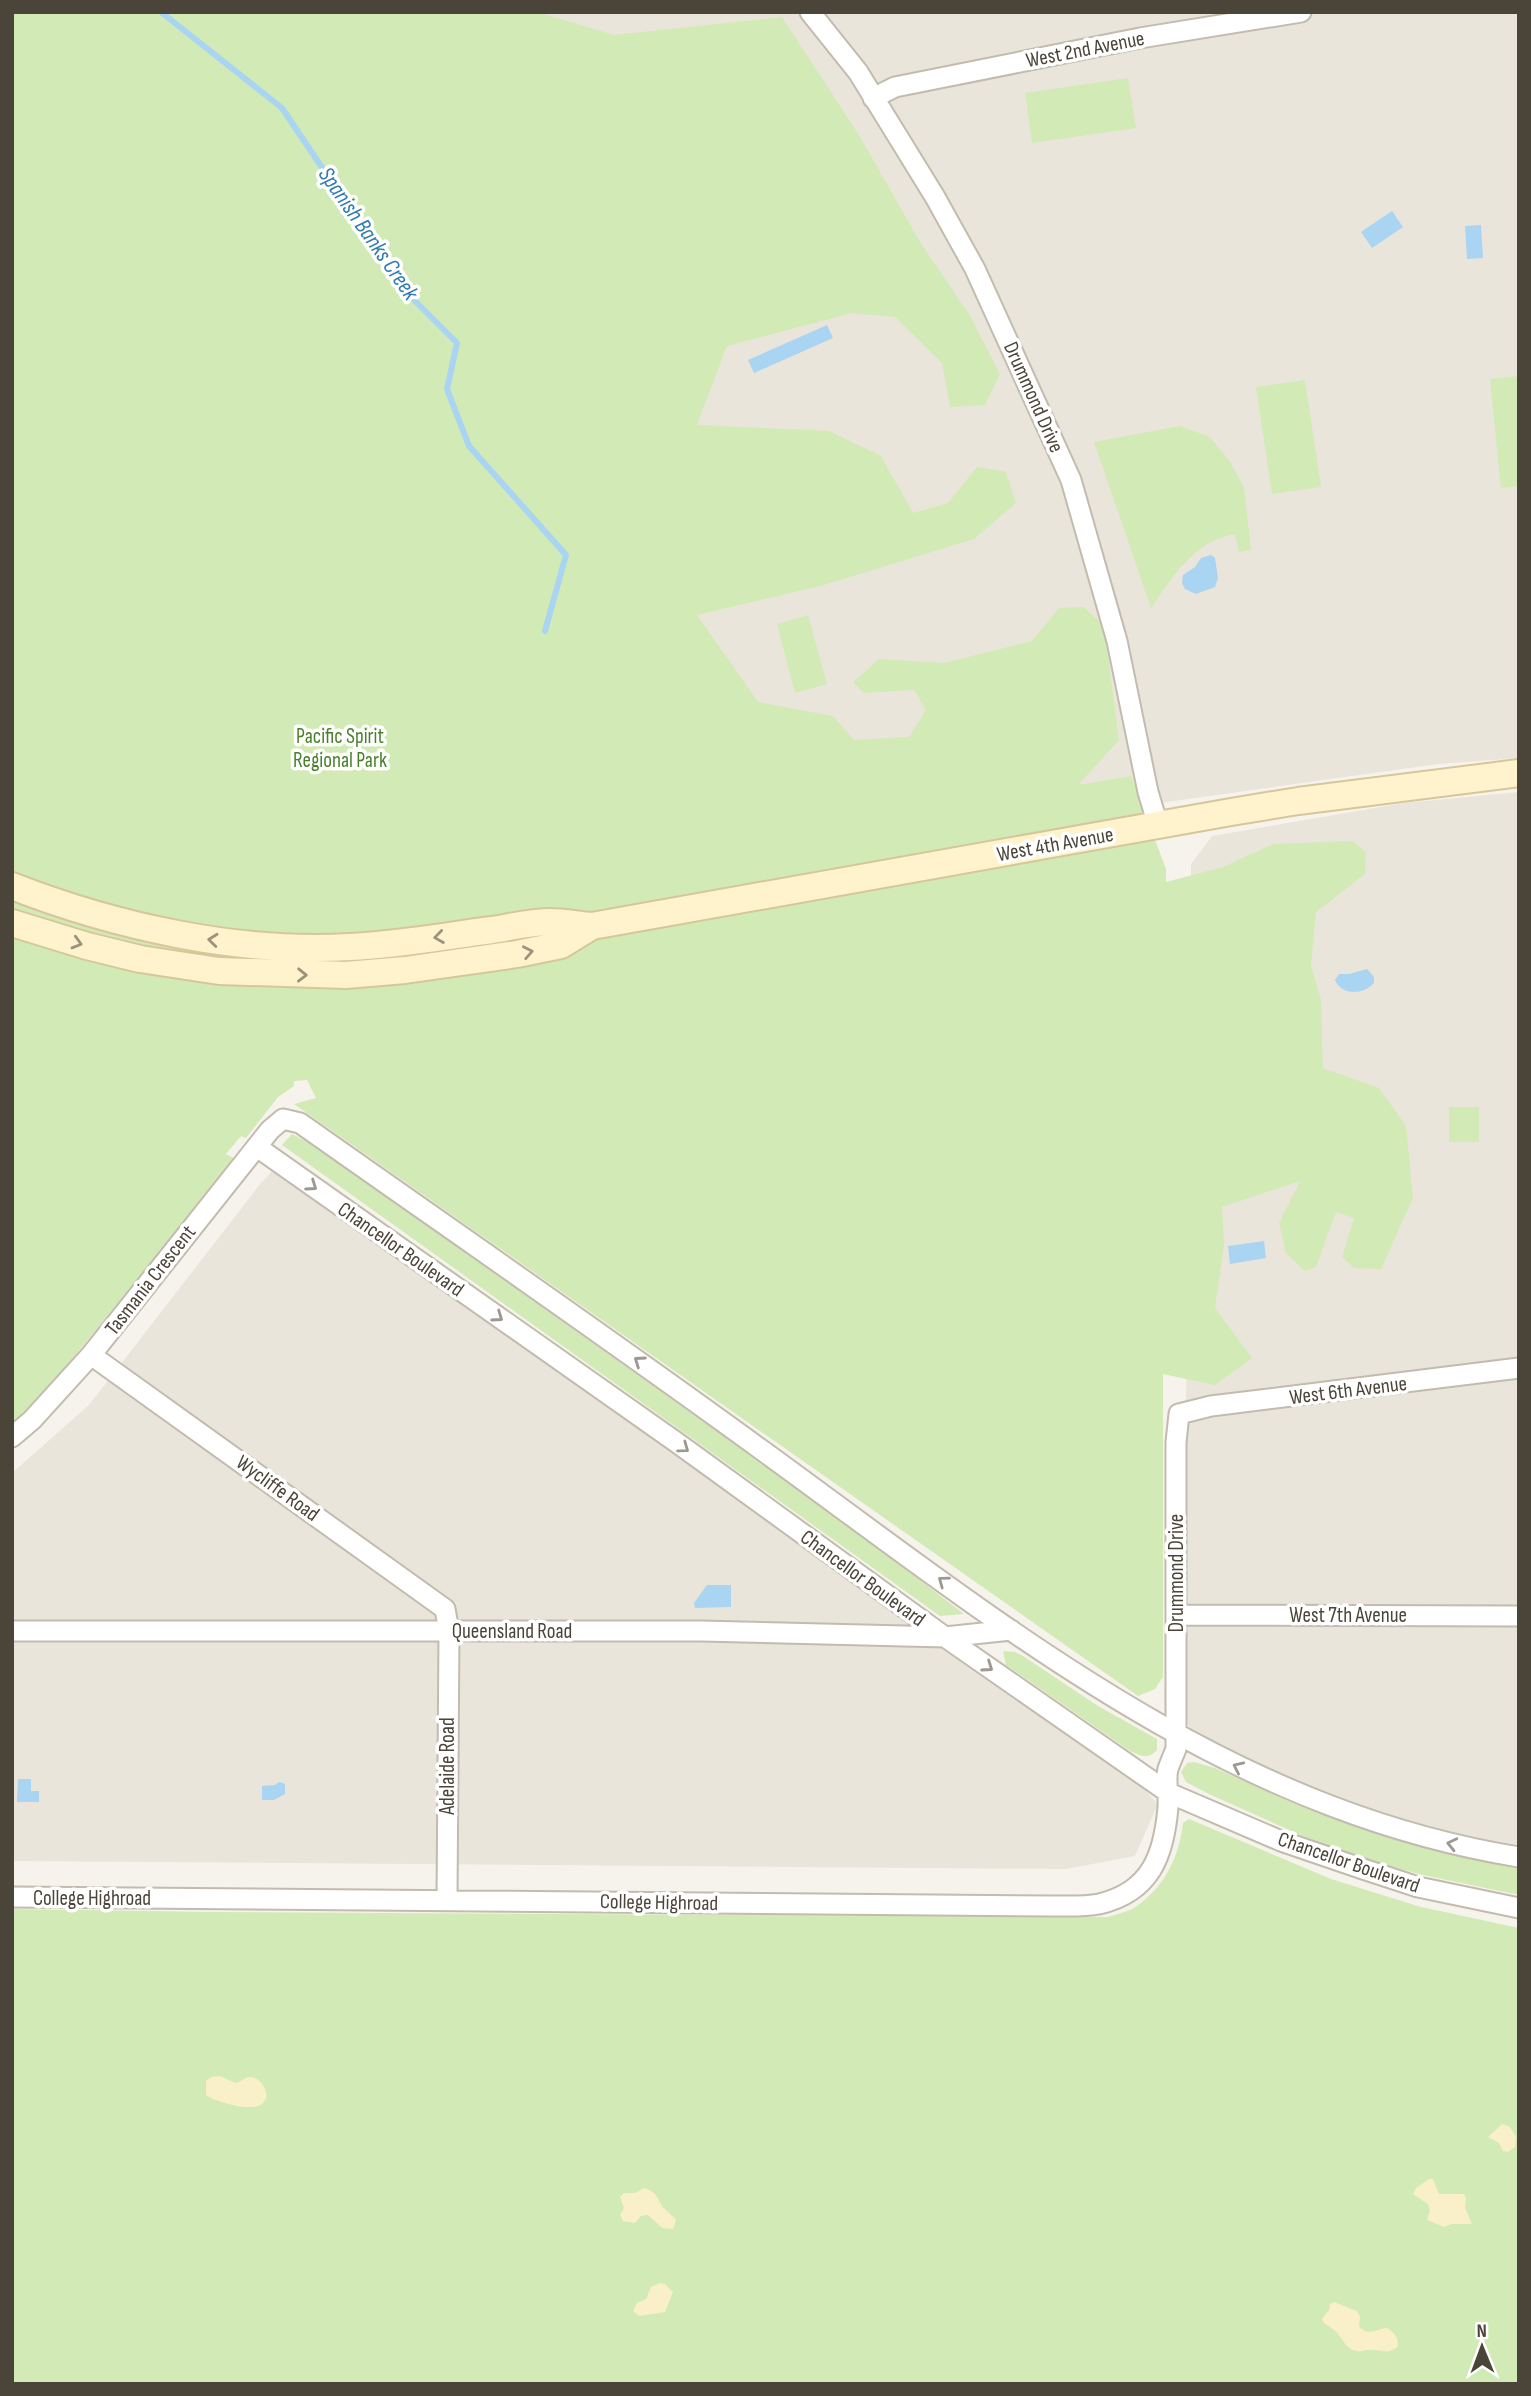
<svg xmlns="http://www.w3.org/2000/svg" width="1531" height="2396" viewBox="0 0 1531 2396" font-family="'Sofia Sans Condensed',sans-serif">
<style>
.residential{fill:#eae5da}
.green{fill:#d2eab5}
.sand{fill:#f9efc9}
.water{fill:#a9d4f2}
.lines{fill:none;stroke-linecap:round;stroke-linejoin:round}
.stream{stroke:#a9d4f2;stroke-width:6}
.street-casing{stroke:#c2bbae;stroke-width:23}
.secondary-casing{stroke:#d6c79b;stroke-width:30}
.street{stroke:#fff;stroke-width:19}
.secondary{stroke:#fff3cd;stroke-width:26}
.oneway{stroke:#9c937c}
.oneway2{stroke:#9c9892}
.labels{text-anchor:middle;stroke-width:7;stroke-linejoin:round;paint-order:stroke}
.street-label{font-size:21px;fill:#4b4439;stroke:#fff}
.park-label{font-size:21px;fill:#4a7f2a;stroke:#fff}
.water-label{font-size:23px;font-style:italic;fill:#2e7ab2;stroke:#fff}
</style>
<rect width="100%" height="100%" fill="#f6f3ec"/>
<path class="residential" d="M415,12H1519V758L1438,764L718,865Z
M1519,792V1847L1463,1836L1356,1805L1249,1762L1194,1733L1188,1725L1187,1716L1186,1403L1191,864L1212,836L1404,803Z
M275,1168L978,1672L1127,1771L1158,1804L1135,1856L1066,1869L12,1861V1473L89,1405L261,1183Z"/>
<path class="green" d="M12,12H538L614,35L782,17L859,135L920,242L969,314L1000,374L985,405L950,407L942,363L895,317L852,313L727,346L697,425L829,431L881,456L913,513L948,503L977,467L1006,472L1016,503L974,539L824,585L697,615L758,702L833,716L854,740L909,737L926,710L914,690L864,693L853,682L879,659L944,663L1032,641L1059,608L1084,607L1104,626L1119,740L1078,785L1131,776L1166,869V882L1223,867L1273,844L1352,841L1366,852L1365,874L1316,912L1311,965L1321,1000L1323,1068L1379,1088L1406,1126L1413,1198L1381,1269L1354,1268L1342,1257L1354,1218L1336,1212L1316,1267L1305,1271L1286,1253L1279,1223L1300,1181L1222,1207L1224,1244L1215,1308L1252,1358L1215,1385L1163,1374V1677L1155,1689L1138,1696L294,1104L316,1098L307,1080L294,1081V1086L278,1097L246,1138L241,1136L226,1154L235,1159L55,1380L12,1424Z
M1128,78L1136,128L1032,143L1025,93Z
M1519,376V486L1501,488L1490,379Z
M1305,380L1321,487L1272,494L1256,387Z
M1180,426L1210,437L1229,460L1244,487L1251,550L1239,552L1235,534C1194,541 1173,576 1151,608L1094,442Z
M808,615L827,684L795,693L777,624Z
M1449,1107H1479V1142H1449Z
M292,1134L316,1146L840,1519L964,1614L940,1616L282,1145Z
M1003,1651L1015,1652L1023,1656L1098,1706L1157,1739V1750C1148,1760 1141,1756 1130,1751L1006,1665Z
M1194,1762L1215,1768L1293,1803L1366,1830L1433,1850L1519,1868V1895L1423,1875L1366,1860L1307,1838L1211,1795L1186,1782L1181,1772L1187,1763Z
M1189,1819L1331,1879L1421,1907L1519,1928V2384H12V1909L212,1912L1108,1917C1116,1914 1127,1912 1134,1908C1164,1888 1179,1858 1183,1823Z"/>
<path class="sand" d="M220,2076L235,2083C241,2082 245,2077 250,2077C261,2077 271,2093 264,2102C255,2114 216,2102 206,2095V2081L211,2077Z
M1502,2124L1510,2127L1516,2137L1515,2147L1508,2152L1503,2151L1499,2143L1488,2137Z
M1429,2179H1433L1439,2194H1464L1466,2198L1465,2208L1472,2224H1452L1444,2227L1427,2220L1430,2210L1428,2204L1413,2194L1416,2188Z
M644,2188C661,2193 656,2202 667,2211C670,2214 673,2216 676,2220L673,2229L662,2228L648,2215L641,2216L635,2223L623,2221L620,2215L624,2208L620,2197L624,2193H635Z
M660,2283L665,2284L673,2292L665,2312L639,2316L633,2311L637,2303L646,2299L651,2287Z
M1334,2302L1357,2311L1360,2317L1359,2326C1367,2337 1376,2329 1387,2328C1395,2333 1398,2337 1398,2346C1388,2355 1385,2350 1373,2350C1367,2349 1362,2352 1357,2351C1345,2349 1344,2340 1337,2333C1334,2329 1328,2326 1324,2323L1322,2319L1329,2310L1330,2304Z"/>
<path class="water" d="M1392,211L1403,227L1372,248L1361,232Z
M1481,225L1483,258L1467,259L1465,226Z
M827,325L833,338L754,373L748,360Z
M1211,555L1215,558L1218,578L1215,587L1196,594L1185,589L1182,583L1183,575L1195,567L1201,558Z
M1367,969L1374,977V983C1363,995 1342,996 1335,980L1339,974H1349Z
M1264,1241L1266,1258L1230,1264L1228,1246Z
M707,1585H731V1607L695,1608L694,1603Z
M18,1779H31V1791H39V1802H17Z
M279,1782L285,1784V1794L274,1800H262V1786L275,1785Z"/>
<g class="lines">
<path class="stream" d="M161,12L282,108L405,291L457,343L447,389L469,446L566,555L545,631"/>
<defs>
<path id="street" d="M810,12L858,72L935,197L975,269L1071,480L1117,641L1148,792L1158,825
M873,98L895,87L1140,38L1301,12
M257,1147L676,1442L945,1637L1169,1793L1281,1841L1363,1869L1418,1887L1519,1908
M91,1355L445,1609L449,1631L447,1900
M12,1437L32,1420L91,1355L270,1130L283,1119L300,1123C453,1231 607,1337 759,1448C995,1619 1222,1809 1519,1857
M1176,1615L1519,1616
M12,1631H701L945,1637L1011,1630
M12,1897L1051,1906C1066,1906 1084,1907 1099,1904C1151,1892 1164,1855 1168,1807C1169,1795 1165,1780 1168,1769C1170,1763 1173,1756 1176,1749V1442L1179,1414L1211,1406L1519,1368"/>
<path id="secondary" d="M12,886C114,926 239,954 350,947C397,945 445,936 492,930C511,927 531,922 550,922C564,922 578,925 592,926L1231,812L1298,801L1519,773
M12,923L87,946L140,959L219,971L346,975L405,970L517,954L561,945L592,926"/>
</defs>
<use href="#street" class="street-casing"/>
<use href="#secondary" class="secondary-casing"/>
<use href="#street" class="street"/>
<use href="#secondary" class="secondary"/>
</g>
<defs><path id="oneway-chevron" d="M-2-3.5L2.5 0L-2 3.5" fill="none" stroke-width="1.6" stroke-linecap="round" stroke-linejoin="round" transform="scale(1.75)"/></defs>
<g class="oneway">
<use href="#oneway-chevron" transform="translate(439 937) rotate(172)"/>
<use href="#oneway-chevron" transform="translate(213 940) rotate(-174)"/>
<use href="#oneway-chevron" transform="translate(77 943) rotate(16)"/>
<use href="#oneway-chevron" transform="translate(528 952) rotate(-11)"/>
<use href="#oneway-chevron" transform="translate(302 975) rotate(1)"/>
</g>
<g class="oneway2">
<use href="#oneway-chevron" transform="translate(312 1186) rotate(35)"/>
<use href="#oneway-chevron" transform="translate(498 1317) rotate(35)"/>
<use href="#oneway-chevron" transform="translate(639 1361) rotate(-145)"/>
<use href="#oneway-chevron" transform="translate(684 1448) rotate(36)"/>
<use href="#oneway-chevron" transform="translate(943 1581) rotate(-144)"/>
<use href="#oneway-chevron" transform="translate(988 1667) rotate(35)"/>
<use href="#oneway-chevron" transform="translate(1238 1767) rotate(-155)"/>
<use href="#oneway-chevron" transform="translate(1452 1844) rotate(-167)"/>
</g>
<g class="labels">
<g class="street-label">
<text transform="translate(1085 49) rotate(-11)" y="7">West 2nd Avenue</text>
<text transform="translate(1034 397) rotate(66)" y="7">Drummond Drive</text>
<text transform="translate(1055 844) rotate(-10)" y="7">West 4th Avenue</text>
<text transform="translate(401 1249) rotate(35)" y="7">Chancellor Boulevard</text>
<text transform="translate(150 1280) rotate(-52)" y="7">Tasmania Crescent</text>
<text transform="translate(1348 1390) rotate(-7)" y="7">West 6th Avenue</text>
<text transform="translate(278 1488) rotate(36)" y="7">Wycliffe Road</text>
<text transform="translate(1176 1573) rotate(-90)" y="7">Drummond Drive</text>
<text transform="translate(863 1578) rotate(36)" y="7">Chancellor Boulevard</text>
<text x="1348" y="1622">West 7th Avenue</text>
<text x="512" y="1638">Queensland Road</text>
<text transform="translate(447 1766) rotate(-90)" y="7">Adelaide Road</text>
<text transform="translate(1349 1862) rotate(19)" y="7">Chancellor Boulevard</text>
<text x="92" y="1905">College Highroad</text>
<text transform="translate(659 1902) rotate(1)" y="7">College Highroad</text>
</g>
<g class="park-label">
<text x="340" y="743">Pacific Spirit<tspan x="340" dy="24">Regional Park</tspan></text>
</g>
<g class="water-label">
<text transform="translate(369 233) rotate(55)" y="8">Spanish Banks Creek</text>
</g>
</g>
<rect width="1531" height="2396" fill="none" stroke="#4b4439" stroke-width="28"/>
<g transform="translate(1482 2347) rotate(359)" stroke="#ffffff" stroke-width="5" paint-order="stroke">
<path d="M0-5L12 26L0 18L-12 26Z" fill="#4b4439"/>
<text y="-10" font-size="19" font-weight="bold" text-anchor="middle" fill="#4b4439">N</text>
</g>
</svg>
